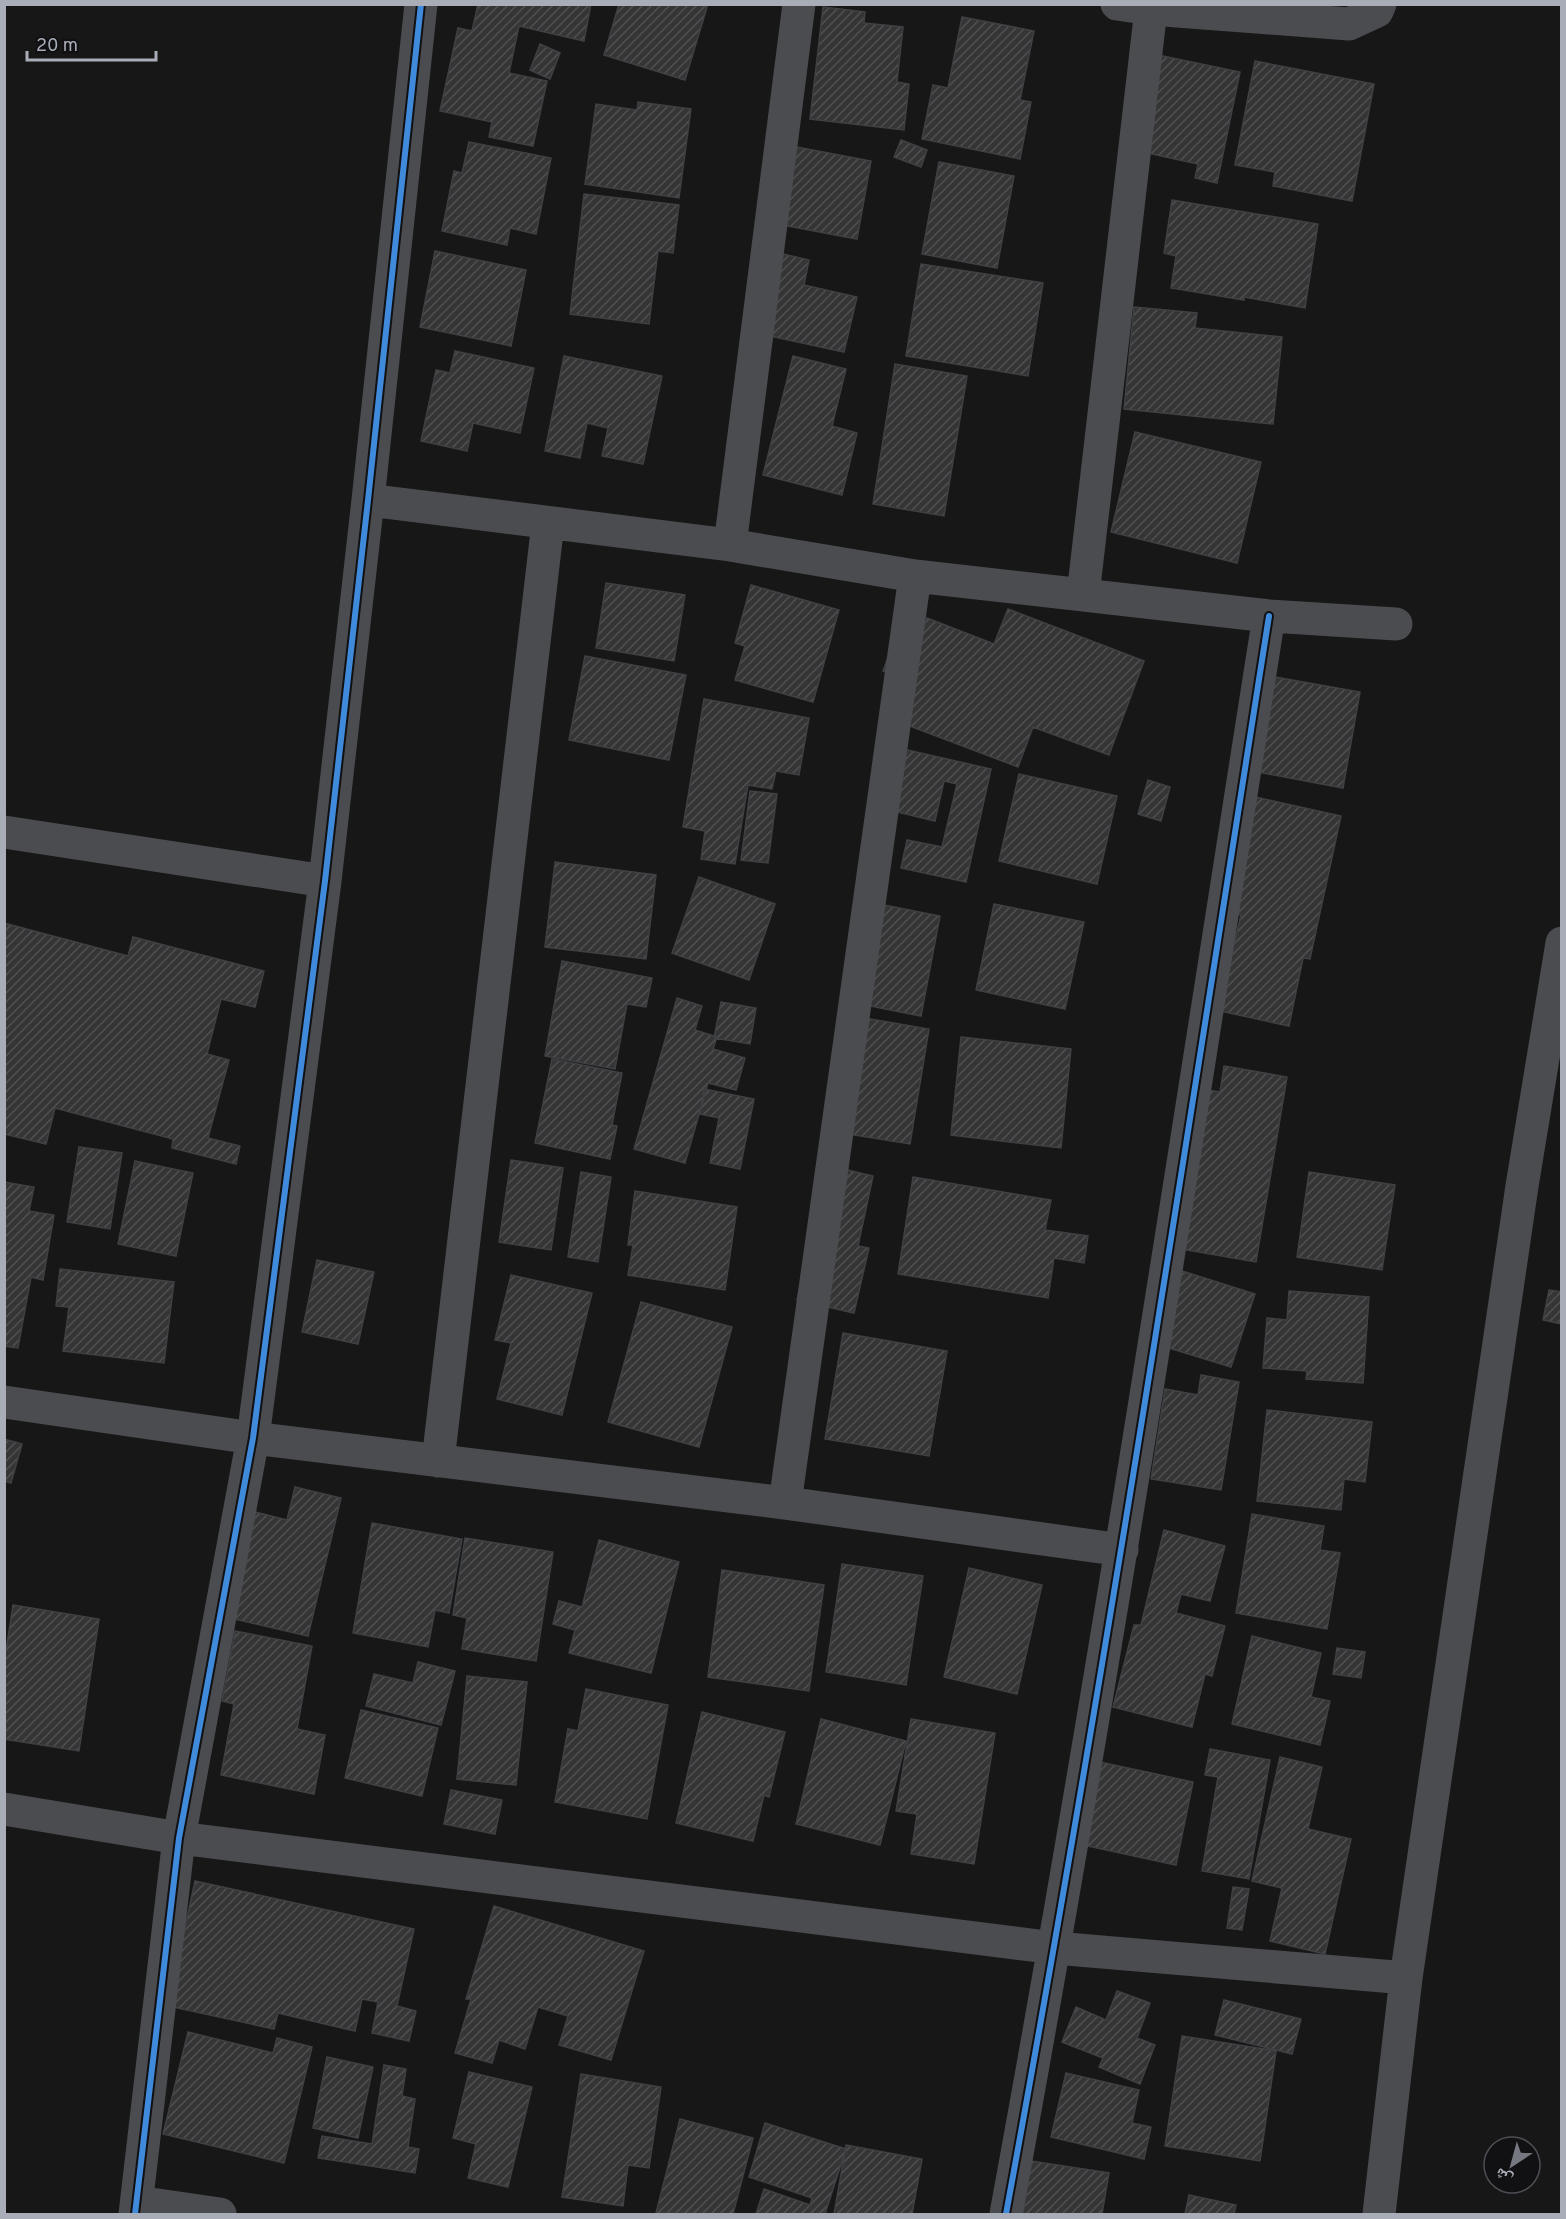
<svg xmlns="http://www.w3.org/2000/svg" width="1566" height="2219" viewBox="0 0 1566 2219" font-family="Overpass,'Noto Naskh Arabic',sans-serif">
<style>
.building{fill:url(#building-hatch);stroke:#3f4043;stroke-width:1.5}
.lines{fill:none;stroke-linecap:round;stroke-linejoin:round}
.minor{stroke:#4b4c50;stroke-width:33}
.cycleway-casing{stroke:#111113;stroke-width:10}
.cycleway{stroke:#408adc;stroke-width:6}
</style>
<defs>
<pattern id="building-hatch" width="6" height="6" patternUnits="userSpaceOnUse" patternTransform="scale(1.5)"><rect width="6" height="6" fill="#353536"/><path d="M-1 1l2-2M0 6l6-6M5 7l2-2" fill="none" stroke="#4f5051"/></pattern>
</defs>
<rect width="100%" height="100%" fill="#171717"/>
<path class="building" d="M478,4H591L584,41L519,26L509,73L547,81L533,146L489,137L492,122L440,111L458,28L472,31Z
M619,4H708L685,80L604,55Z
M823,7L865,12L864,23L903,27L897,82L909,84L904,130L810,119Z
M962,17L1034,31L1020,100L1031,102L1020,159L922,139L933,85L948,88Z
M540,44L560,53L550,79L530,70Z
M1158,55L1240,72L1217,183L1195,178L1198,164L1138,151Z
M1255,61L1374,84L1352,201L1273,186L1275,172L1235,165Z
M638,102L691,109L679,198L585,184L596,104L637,110Z
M901,140L927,150L921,167L894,157Z
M469,142L551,158L536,234L510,228L507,245L442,231L454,171L462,173Z
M781,144L871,161L857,239L766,222Z
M939,162L1014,176L997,268L922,254Z
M584,194L679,205L673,253L658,251L649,324L570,314Z
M1172,200L1318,224L1305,308L1244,297V300L1171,288L1176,256L1164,253Z
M435,251L526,270L511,346L420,327Z
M783,254L809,260L804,285L857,297L844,352L765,335Z
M921,264L1043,283L1028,376L906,356Z
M1134,307L1197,313L1195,328L1282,337L1273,424L1124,409Z
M455,351L534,368L520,433L473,423L467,451L421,441L436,370L450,373Z
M564,356L662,376L643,464L602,456L608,428L587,423L580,458L545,451Z
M793,356L846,369L832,426L857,433L842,495L763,475Z
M895,364L967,376L944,516L873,504Z
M1135,432L1261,462L1237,563L1111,532Z
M606,583L685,595L674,661L596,648Z
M751,585L839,610L813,702L735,680L745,646L735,643Z
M1008,609L1144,661L1109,755L1033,727L1018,767L894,720L909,681L883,671L894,641L916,649L927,618L994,644Z
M585,656L686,675L669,760L569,740Z
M1258,674L1360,692L1343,788L1242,769Z
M704,699L809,718L799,775L776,771L772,789L748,785L735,864L701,859L705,831L683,827Z
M903,749L991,769L966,882L901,868L907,840L942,847L957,784L944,781L935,821L889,810Z
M1019,774L1117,796L1097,884L999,861Z
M1148,780L1170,787L1161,821L1138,814Z
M750,791L777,794L768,863L741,860Z
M1246,795L1341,816L1310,959L1303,958L1289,1026L1211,1009L1230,962L1241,915L1221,910Z
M555,862L656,875L646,959L545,947Z
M699,877L775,904L749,980L672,953Z
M864,901L940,916L921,1016L845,1001Z
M994,904L1084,922L1065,1009L976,990Z
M4,923L128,956L133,937L264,971L255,1007L221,999L207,1054L229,1060L208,1138L240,1146L236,1164L172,1148L173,1139L55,1108L46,1144L4,1134Z
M562,961L652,978L646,1007L627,1004L615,1069L545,1056Z
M677,998L702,1006L695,1030L717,1037L713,1049L745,1058L736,1090L708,1083L685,1163L634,1149Z
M721,1002L756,1008L750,1044L714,1038Z
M853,1016L929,1029L910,1144L835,1132Z
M961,1037L1071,1049L1061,1148L951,1135Z
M552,1059L622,1073L612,1125L617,1126L610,1159L535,1143Z
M1224,1066L1287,1077L1256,1262L1163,1246L1190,1087L1220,1092Z
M704,1089L754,1099L740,1169L710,1163L719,1118L700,1114Z
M79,1147L122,1153L110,1229L67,1222Z
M511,1160L563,1168L551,1250L499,1242Z
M135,1161L193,1173L176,1256L118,1244Z
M827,1165L873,1176L858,1246L869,1248L854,1313L797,1300Z
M581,1172L611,1177L598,1262L568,1257Z
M1309,1172L1395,1185L1382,1270L1297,1257Z
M913,1177L1051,1200L1045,1230L1088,1236L1084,1263L1054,1258L1048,1298L898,1274Z
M4,1182L34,1187L29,1211L54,1215L43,1280L31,1277L18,1348L4,1346Z
M635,1191L737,1207L725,1290L628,1275L633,1245H628Z
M317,1260L374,1272L358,1344L302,1332Z
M60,1269L174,1282L164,1363L63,1351L69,1307L56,1306Z
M1179,1270L1255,1294L1231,1367L1156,1344Z
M511,1275L592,1293L562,1415L497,1399L511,1343L495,1340Z
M1549,1290L1562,1292V1324L1543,1320Z
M1289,1291L1369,1297L1363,1383L1306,1379L1307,1371L1263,1368L1267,1318L1287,1320Z
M641,1302L732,1327L699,1447L608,1422Z
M843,1333L947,1351L929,1456L825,1439Z
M1201,1375L1239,1382L1221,1490L1151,1479L1165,1389L1198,1395Z
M1267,1410L1372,1422L1365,1482L1344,1479L1341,1510L1257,1501Z
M4,1439L22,1444L11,1483L4,1481Z
M295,1487L341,1498L308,1636L230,1618L255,1512L287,1520Z
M1252,1514L1324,1526L1320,1550L1340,1553L1327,1629L1236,1613Z
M372,1523L462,1539L449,1613L435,1610L428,1647L353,1633Z
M1164,1530L1225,1546L1210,1601L1181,1594L1176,1613L1225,1626L1212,1676L1205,1674L1192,1727L1113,1707L1134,1625H1141Z
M465,1538L553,1552L536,1661L462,1649L467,1618L453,1615Z
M599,1540L679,1562L651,1673L569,1653L575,1630L553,1624L559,1601L582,1607Z
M842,1564L923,1576L906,1685L826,1672Z
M969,1568L1042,1585L1017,1694L944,1677Z
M722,1570L824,1585L809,1691L708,1677Z
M13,1605L99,1619L79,1751L4,1739V1663Z
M235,1631L312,1646L297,1729L325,1735L314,1794L221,1775L234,1704L222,1701Z
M1252,1636L1321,1653L1311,1697L1330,1701L1320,1745L1232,1724Z
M1337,1648L1365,1652L1361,1678L1333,1674Z
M418,1662L455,1671L441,1725L366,1706L374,1674L413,1683Z
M467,1676L527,1682L516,1785L457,1779Z
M586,1689L668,1705L647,1819L555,1802L568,1729L578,1731Z
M361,1710L438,1728L422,1796L345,1778Z
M702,1712L785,1732L769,1797L764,1795L753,1841L676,1823Z
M821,1719L906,1741L880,1845L796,1824Z
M911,1719L995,1733L974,1864L911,1854L917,1814L896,1811Z
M1210,1749L1270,1760L1249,1879L1202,1871L1218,1777L1205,1775Z
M1280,1757L1322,1767L1308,1829L1351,1839L1325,1954L1270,1941L1282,1888L1252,1881Z
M1100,1762L1193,1782L1176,1865L1083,1845Z
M451,1790L502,1800L495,1834L444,1824Z
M195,1881L414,1929L397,2006L416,2011L409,2041L372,2033L378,2002L362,1999L355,2031L278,2013L274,2029L168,2006Z
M1233,1887L1249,1889L1242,1930L1227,1928Z
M494,1906L644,1951L611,2060L559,2045L568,2016L538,2007L525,2049L499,2040L492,2063L455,2053L471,1999H466Z
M1117,1991L1150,2003L1137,2038L1155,2045L1140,2084L1099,2067L1103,2058L1062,2042L1076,2007L1106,2020Z
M1224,2000L1301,2019L1292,2054L1215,2035Z
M188,2032L273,2053L277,2038L312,2047L284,2163L163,2134Z
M1182,2036L1276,2051L1260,2161L1165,2146Z
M327,2057L373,2067L358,2138L313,2128Z
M384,2065L406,2069L402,2096L415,2099L408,2147L419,2149L415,2173L318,2158L322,2136L372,2144Z
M469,2072L532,2087L508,2187L468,2178L476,2144L453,2138Z
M1066,2073L1139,2090L1132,2123L1151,2127L1144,2159L1051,2137Z
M581,2074L661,2087L649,2168L628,2165L623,2206L562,2197Z
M680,2119L753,2138L733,2214L656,2213Z
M765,2123L846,2149L825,2214H756L764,2189L810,2205L812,2198L749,2177Z
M846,2145L922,2159L912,2214H834Z
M1031,2161L1109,2173L1102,2214H1023Z
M1189,2195L1236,2205L1234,2214H1185Z"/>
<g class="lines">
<path class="minor" d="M1117,4L1151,9L1349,24L1377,11L1380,4
M368,500L730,545L915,576L1269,616L1396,624
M730,545L799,4
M1083,595L1151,9
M4,832L325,881
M4,1402L253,1438L785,1503L1122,1550
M438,1461L548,523
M785,1503L915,576
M4,1809L179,1838L1055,1948L1406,1978
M137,2202L220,2214
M135,2214L179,1838L253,1438L325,881L368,500L421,4
M1006,2214C1104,1683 1185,1149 1269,616
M1379,2214L1406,1978L1522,1186L1562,943"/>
<defs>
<path id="cycleway" d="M135,2214L179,1838L253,1438L325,881L368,500L421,4
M1006,2214C1104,1683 1185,1149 1269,616"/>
</defs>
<use href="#cycleway" class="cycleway-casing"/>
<use href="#cycleway" class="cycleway"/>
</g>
<rect width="1566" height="2219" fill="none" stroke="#a8adb8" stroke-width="12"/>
<g transform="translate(1512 2165) rotate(216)"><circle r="28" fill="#111113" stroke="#4d4f55" stroke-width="1.5"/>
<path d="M0-4.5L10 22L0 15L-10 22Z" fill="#757880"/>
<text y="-9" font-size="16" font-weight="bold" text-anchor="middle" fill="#a8adb8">ش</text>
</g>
<path d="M27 51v9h129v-9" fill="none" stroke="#a8adb8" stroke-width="3"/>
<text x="36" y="51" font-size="18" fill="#a8adb8" stroke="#111113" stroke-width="4.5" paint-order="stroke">20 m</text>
</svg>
